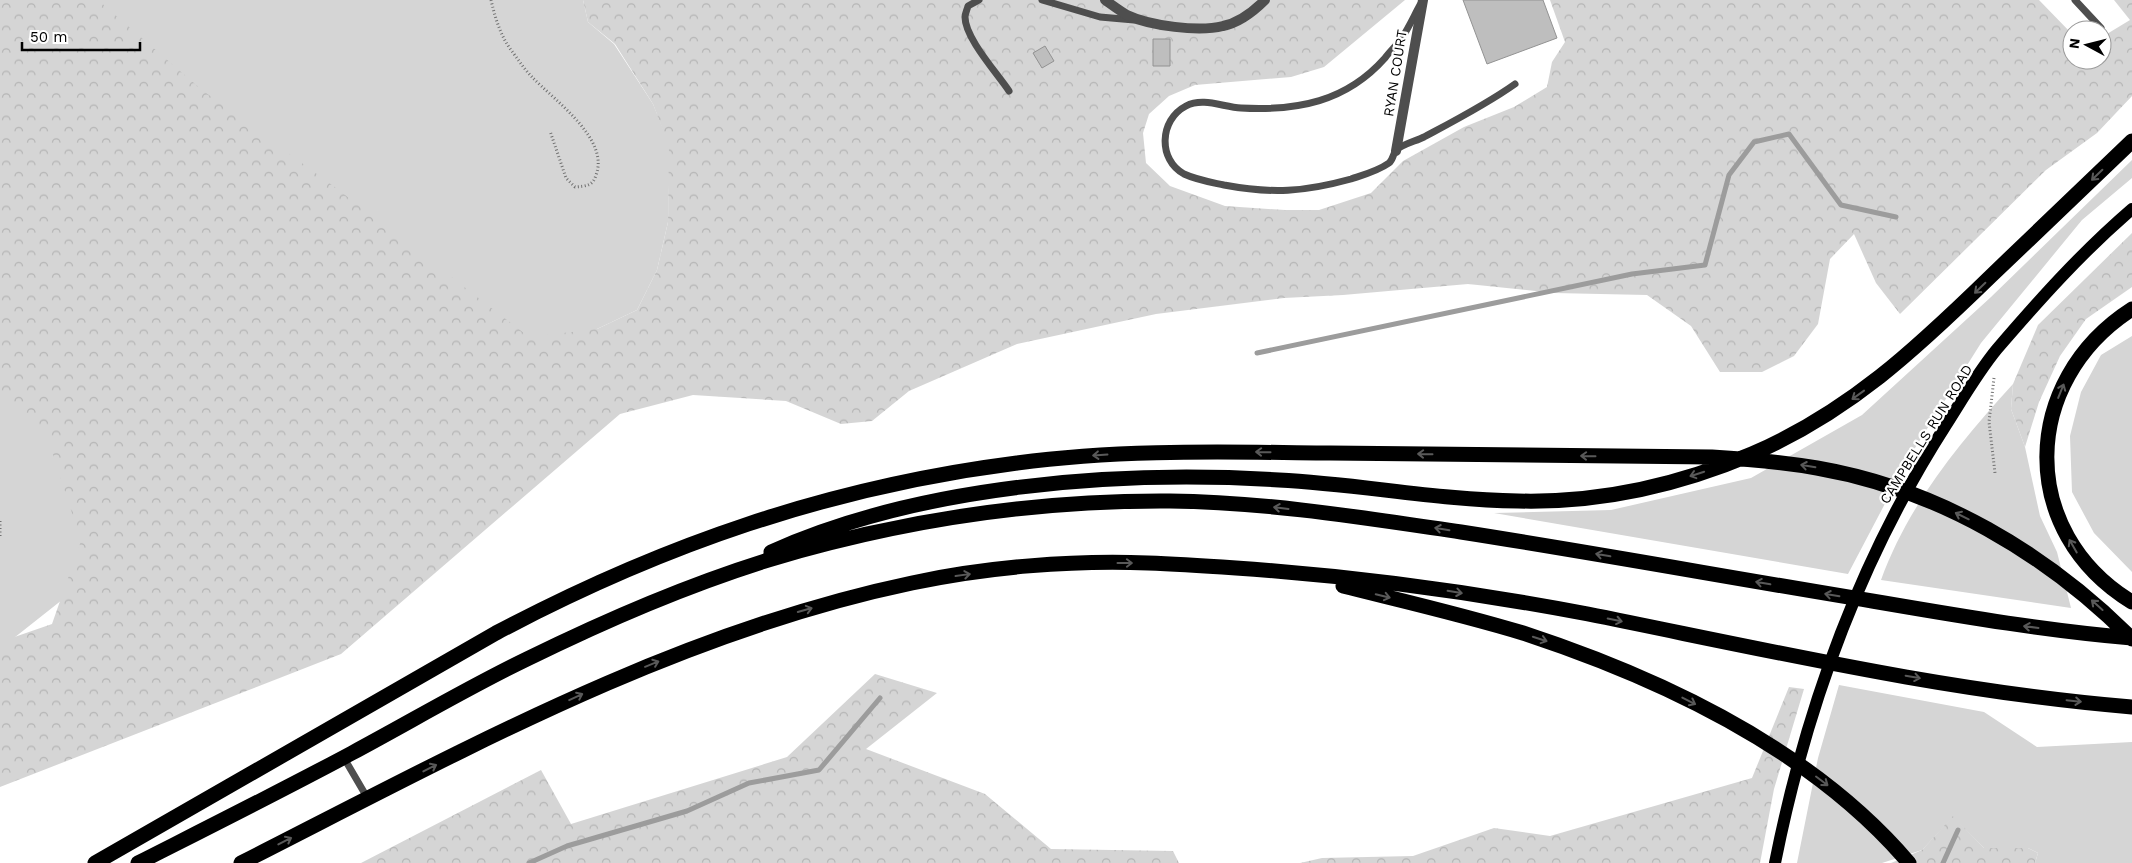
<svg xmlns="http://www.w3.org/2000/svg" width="2132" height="863" viewBox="0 0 2132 863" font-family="'Work Sans',sans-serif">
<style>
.green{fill:#d5d5d5}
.forest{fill:url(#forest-crowns)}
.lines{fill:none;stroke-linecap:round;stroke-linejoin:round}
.stream{stroke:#9c9c9c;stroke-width:5}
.building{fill:#bebebe;stroke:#929292}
.path{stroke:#707070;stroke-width:3;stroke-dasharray:1 2.5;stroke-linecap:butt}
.service{stroke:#4e4e4e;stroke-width:7}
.minor{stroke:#4e4e4e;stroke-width:10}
.primary{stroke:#000;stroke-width:12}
.motorway{stroke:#000;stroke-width:15}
.oneway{stroke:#595959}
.labels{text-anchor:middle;stroke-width:4.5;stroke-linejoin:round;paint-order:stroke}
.street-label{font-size:14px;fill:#000;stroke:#fff}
</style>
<defs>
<pattern id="forest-crowns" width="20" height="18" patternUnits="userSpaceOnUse" patternTransform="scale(1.25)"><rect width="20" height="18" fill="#d5d5d5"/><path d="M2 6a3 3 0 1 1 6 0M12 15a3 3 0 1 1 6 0" fill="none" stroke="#b5b5b5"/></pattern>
</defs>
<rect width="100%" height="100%" fill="#fff"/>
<path class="green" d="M0,0H583L588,22L614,44L653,104L670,146L668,222L657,270L637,310L597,329L67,596L0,649Z
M2132,160V178L2082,220L1981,343L1910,456L1848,574L1494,513L1611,510L1751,478L1862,415L1991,297Z
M2132,336V572L2094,533L2072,492L2070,436L2081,392L2101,355Z
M2013,384L2011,409L2025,447L2040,516L2057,552L2071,608L1881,580C1908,505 1960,442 2013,384Z
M1839,685L1984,712L2037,747L2132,742V863H2035L2038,853L2028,848H1984L1953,817L1922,850L1882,863H1797L1818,758Z"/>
<path class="forest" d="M0,0H98L202,90L336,188L529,337L597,329L637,310L657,270L668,222L669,146L653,104L615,44L588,22L583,0H1405L1324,67L1291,77L1195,85L1169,96L1149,114L1143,133L1146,163L1170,186L1225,206L1285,210H1319L1371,193L1403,161L1464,127L1514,107L1547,87L1552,62L1565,42L1550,0H2039L2072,34V60H2102V37L2130,20L2114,0H2132V96L2097,133L2046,170L1900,314L1876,283L1854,234L1830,259L1818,324L1794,356L1762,372H1720L1691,326L1647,295L1554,293L1468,284L1343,295L1284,298L1156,314L1017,344L909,391L872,421L841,424L786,401L693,395L620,414L341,654L0,787V642L52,624L81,541L49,442L0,400Z
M2132,233V287L2086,319L2060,356L2039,402L2025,447L2011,409L2013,384L2038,325Z
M875,674L937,693L866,749L985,794L1051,849L1173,851L1179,863H361L541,770L571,824L787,757Z
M1789,687L1804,689L1774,789L1760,863H1300L1322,858L1413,856L1494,828L1550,836L1752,778Z
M1953,816L1984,848H2028L2038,853L2035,863H1891L1922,850Z"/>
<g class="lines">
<path class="stream" d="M1257,353L1632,274L1705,265L1729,175L1754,142L1789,134L1841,205L1896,217
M529,863L567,846L687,811L749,783L819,770L880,698
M1943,863L1958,830"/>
</g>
<path class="building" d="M1463,0H1543L1557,38L1487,64Z
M1153,39H1170V66H1153Z
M1045,46L1054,61L1042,68L1033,53Z"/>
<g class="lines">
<path class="path" d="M491,0C495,17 500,35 511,50C518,59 524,69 532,77C554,100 610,139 596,175C593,186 586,186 575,187L566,178L550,131
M1994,378L1989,422L1995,473
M0,521V536"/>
<path class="service" d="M979,0L968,6C967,10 965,14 965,17C965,38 997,73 1009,91
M1042,0L1100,17L1134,20
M2075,0L2101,28
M1420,5C1414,16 1409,27 1402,38C1397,45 1390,51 1385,58C1346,102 1297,111 1241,108C1223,107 1203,97 1186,106C1159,120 1158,160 1184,174C1197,180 1210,182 1224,185C1272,194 1304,192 1351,179C1363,175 1378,171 1389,163C1393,160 1393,154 1396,150C1403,144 1416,141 1424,137C1454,121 1487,104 1515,84
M344,758L368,799"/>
<path class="minor" d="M1105,0C1112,5 1120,11 1127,15C1150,26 1199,32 1223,26C1238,23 1254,11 1265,0
M1396,151L1423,0"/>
<path class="primary" d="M1775,863C1806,707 1860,559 1946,425C1962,400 1978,372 1997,349C2040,299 2082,252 2132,209"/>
<path class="motorway" d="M2132,309C2020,381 2017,532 2132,602
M771,552C920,485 1117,470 1279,480C1359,484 1438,500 1518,501C1598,503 1679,485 1752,454C1849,412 1916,349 1991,276C2038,231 2085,186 2132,141
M1343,586C1403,601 1464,615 1523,633C1663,679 1812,749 1909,863
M95,863L496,633C662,545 829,487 1017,463C1121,449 1225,452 1330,453C1457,454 1584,456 1712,457C1747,459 1782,462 1817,468C1938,489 2046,553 2132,639
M138,863C209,827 281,791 352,753C410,722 467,688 527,659C604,621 685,586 768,560C898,521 1034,500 1170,501C1267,502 1365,518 1461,532C1602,554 1743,580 1884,603C1966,617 2049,631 2132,638
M241,863C458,753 673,633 912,583C986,567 1072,560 1148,563C1177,564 1207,566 1236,568C1354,576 1472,592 1588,614C1768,650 1948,692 2132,707"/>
</g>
<defs><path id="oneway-shaft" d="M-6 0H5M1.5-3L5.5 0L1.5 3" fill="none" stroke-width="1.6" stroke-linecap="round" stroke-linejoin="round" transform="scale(1.25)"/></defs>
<g class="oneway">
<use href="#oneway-shaft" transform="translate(2097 175) rotate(136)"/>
<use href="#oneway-shaft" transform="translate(1980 288) rotate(136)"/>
<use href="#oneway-shaft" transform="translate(2061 391) rotate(-68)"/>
<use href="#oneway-shaft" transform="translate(1858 395) rotate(144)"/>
<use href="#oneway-shaft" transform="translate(1263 452) rotate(-179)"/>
<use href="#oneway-shaft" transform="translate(1425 454) rotate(-179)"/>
<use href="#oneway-shaft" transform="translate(1100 455) rotate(176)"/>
<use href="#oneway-shaft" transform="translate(1588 456) rotate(-179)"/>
<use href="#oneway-shaft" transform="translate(1808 466) rotate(-171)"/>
<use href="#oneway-shaft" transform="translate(1697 474) rotate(162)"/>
<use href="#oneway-shaft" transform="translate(1281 508) rotate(-173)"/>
<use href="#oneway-shaft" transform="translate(1962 516) rotate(-154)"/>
<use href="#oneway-shaft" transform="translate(1442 529) rotate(-171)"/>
<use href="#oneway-shaft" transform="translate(2073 546) rotate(-120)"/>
<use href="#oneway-shaft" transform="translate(1603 555) rotate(-170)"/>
<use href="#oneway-shaft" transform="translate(1125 563)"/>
<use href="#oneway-shaft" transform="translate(963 575) rotate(-8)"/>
<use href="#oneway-shaft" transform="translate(1763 583) rotate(-170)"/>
<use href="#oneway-shaft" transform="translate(1455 592) rotate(9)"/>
<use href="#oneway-shaft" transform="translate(1832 595) rotate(-171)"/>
<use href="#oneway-shaft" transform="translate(1383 596) rotate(14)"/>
<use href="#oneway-shaft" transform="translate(2097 605) rotate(-138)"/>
<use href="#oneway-shaft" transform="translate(805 610) rotate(-16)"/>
<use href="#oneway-shaft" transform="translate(1615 620) rotate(12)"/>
<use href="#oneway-shaft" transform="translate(2031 627) rotate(-173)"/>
<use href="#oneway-shaft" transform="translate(1540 639) rotate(18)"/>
<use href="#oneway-shaft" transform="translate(652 664) rotate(-22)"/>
<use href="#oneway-shaft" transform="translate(1913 677) rotate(10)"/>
<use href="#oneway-shaft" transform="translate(576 697) rotate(-25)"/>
<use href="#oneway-shaft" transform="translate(1689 701) rotate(27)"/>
<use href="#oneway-shaft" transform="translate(2074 701) rotate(6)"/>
<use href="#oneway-shaft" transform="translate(430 768) rotate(-27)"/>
<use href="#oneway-shaft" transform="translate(1822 781) rotate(37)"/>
<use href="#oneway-shaft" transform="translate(285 841) rotate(-27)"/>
</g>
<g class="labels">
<g class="street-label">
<text transform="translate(1395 73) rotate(-81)" y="5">RYAN COURT</text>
<text transform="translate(1926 434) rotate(-58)" y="5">CAMPBELLS RUN ROAD</text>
</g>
</g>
<g transform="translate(2087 45) rotate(277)"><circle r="24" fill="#ffffff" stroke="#999999"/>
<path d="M0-4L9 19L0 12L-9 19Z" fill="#000000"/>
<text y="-8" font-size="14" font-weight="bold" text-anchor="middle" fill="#000000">N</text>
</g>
<path d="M22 42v8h118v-8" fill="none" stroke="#000000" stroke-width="2.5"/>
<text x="30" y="42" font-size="15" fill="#000000" stroke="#ffffff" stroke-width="4" paint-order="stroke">50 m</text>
</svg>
